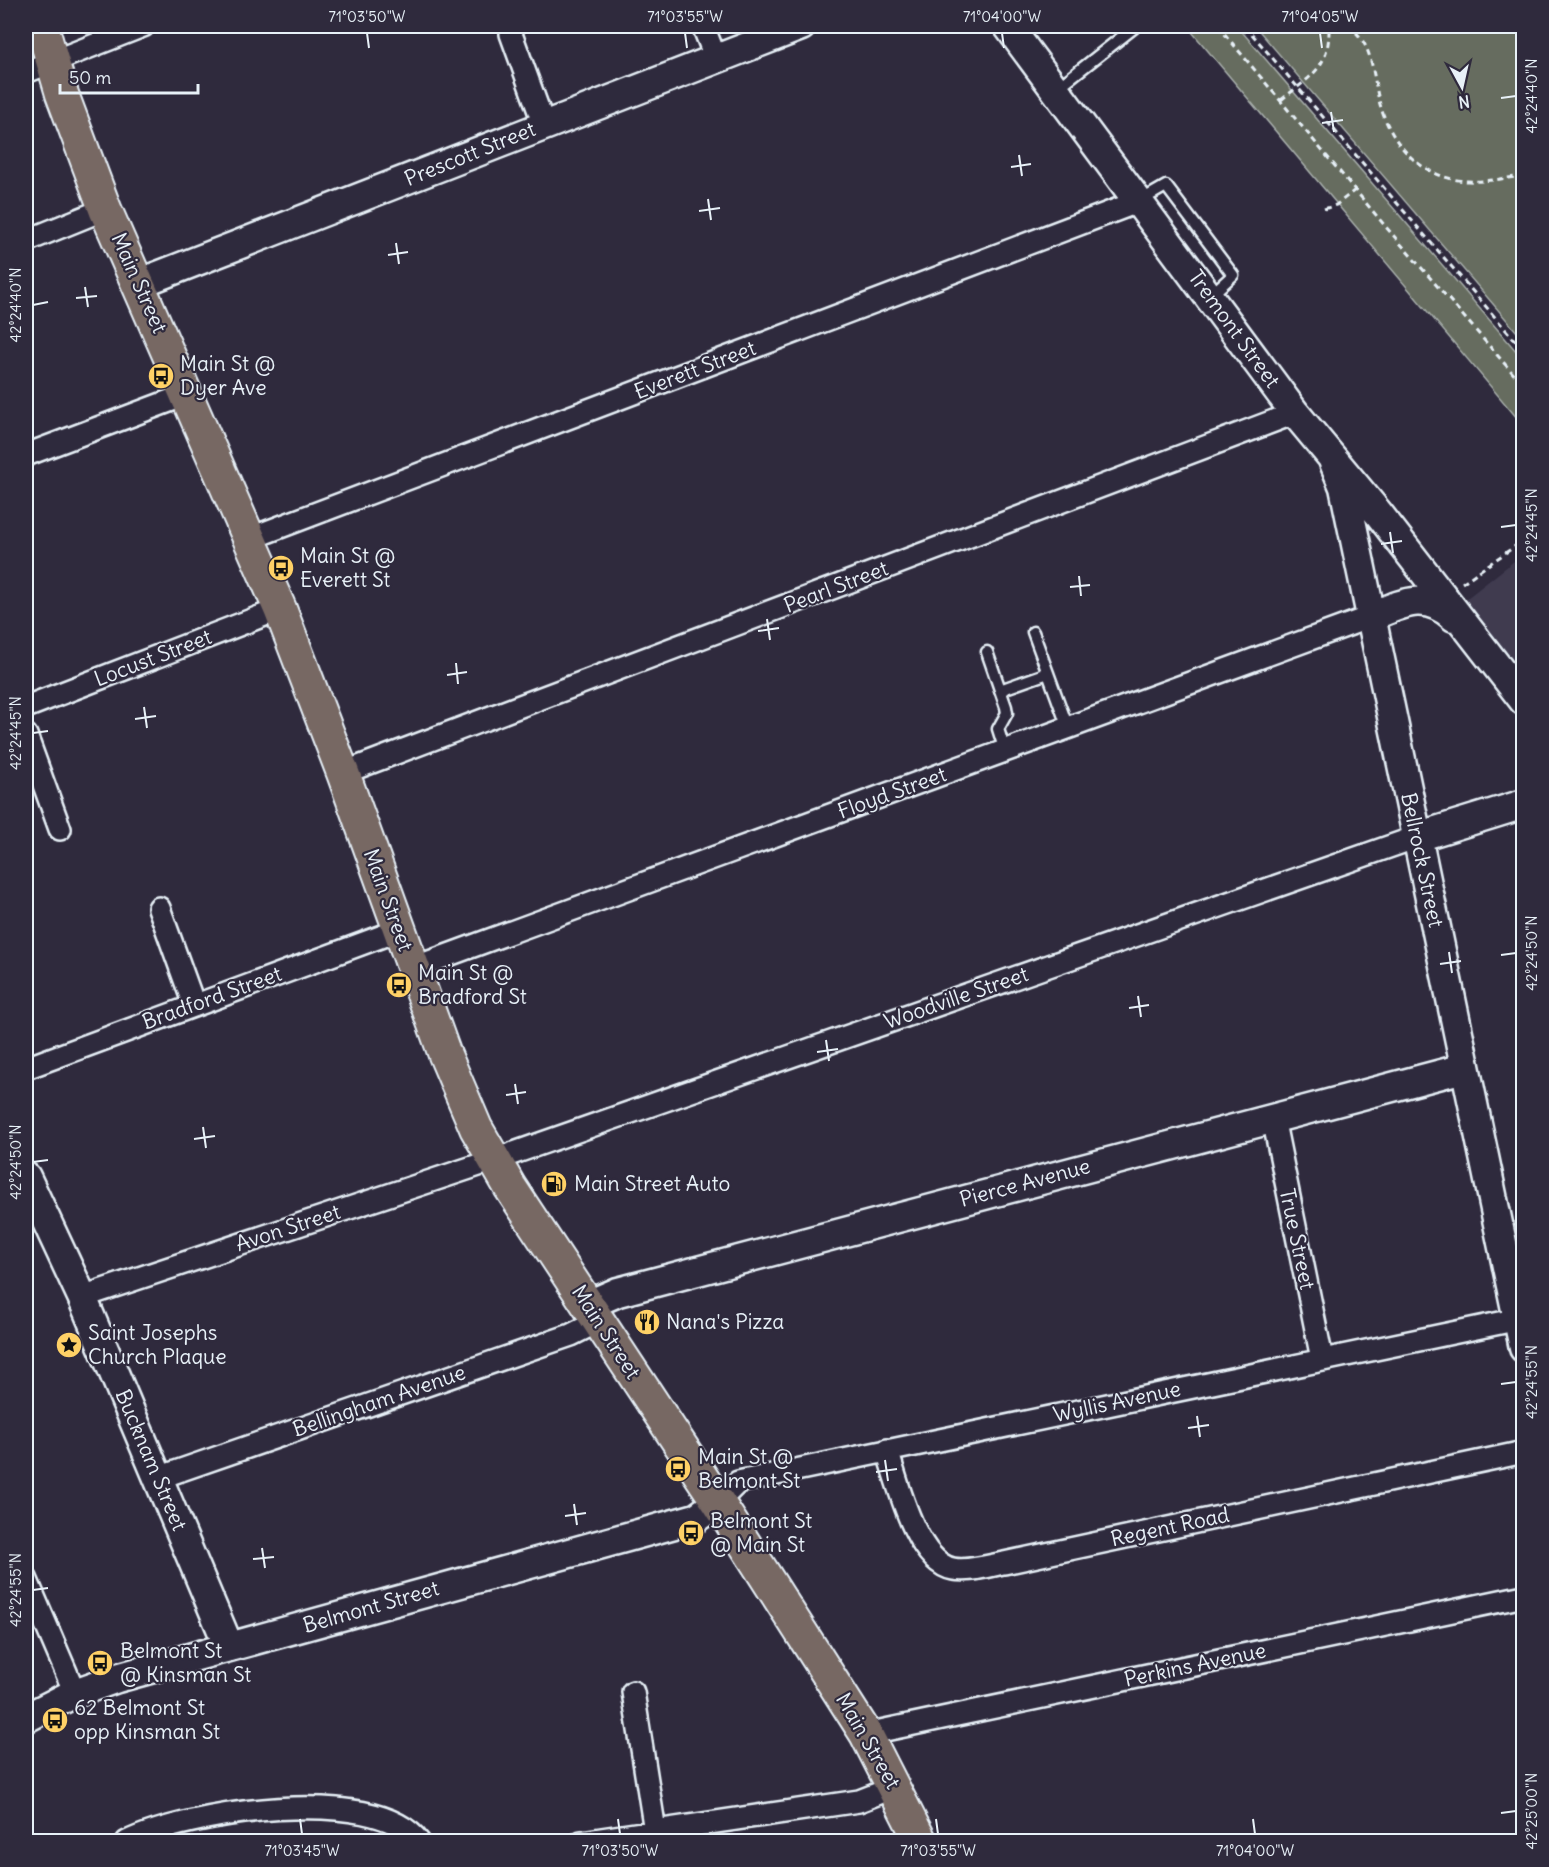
<svg xmlns="http://www.w3.org/2000/svg" width="1549" height="1867" viewBox="0 0 1549 1867" font-family="Delius,sans-serif">
<style>
.built{fill:#3f3a50}
.green{fill:#666c5e;stroke:#a7aeab;stroke-width:1.5}
.lines{fill:none;stroke-linecap:round;stroke-linejoin:round}
.lane-casing{stroke:#e8f1f8;stroke-width:15}
.street-casing{stroke:#e8f1f8;stroke-width:26}
.secondary-casing{stroke:#e8f1f8;stroke-width:33}
.primary-casing{stroke:#e8f1f8;stroke-width:36}
.path{stroke:#e8f1f8;stroke-width:3;stroke-dasharray:6 4.5;stroke-linecap:butt}
.lane{stroke:#2f2a3d;stroke-width:10}
.street{stroke:#2f2a3d;stroke-width:21}
.secondary{stroke:#2f2a3d;stroke-width:28}
.primary{stroke:#776864;stroke-width:32}
.ticks{fill:none;stroke:#e8f1f8;stroke-width:2}
.labels{text-anchor:middle;stroke-width:4.5;stroke-linejoin:round;paint-order:stroke}
.street-label{font-size:21px;fill:#e8f1f8;stroke:#2f2a3d}
.poi-label{font-size:21px;fill:#e8f1f8;stroke:#2f2a3d;text-anchor:start}
.neatline{fill:none;stroke:#e8f1f8;stroke-width:2}
.ticks-label{font-size:15px;text-anchor:middle;fill:#e8f1f8}
</style>
<rect width="100%" height="100%" fill="#2f2a3d"/>
<filter id="ink" filterUnits="userSpaceOnUse"><feTurbulence type="fractalNoise" baseFrequency=".0167" numOctaves="2"/><feDisplacementMap in="SourceGraphic" scale="12" xChannelSelector="R" yChannelSelector="G"/><feConvolveMatrix kernelMatrix="1 2 1 2 8 2 1 2 1" color-interpolation-filters="sRGB"/></filter>
<g filter="url(#ink)">
<path class="built" d="M1523,554V681L1462,602Z"/>
<path class="green" d="M1187,26H1237L1523,359V425Z
M1255,26H1523V339Z"/>
<g class="lines">
<defs>
<path id="lane" d="M1056,89L1136,26
M1140,201L1166,186L1233,275L1211,295
M1033,632L1068,728
M987,652L1006,707L1007,713L998,729L1005,751
M1508,677L1524,663
M1000,690L1048,673"/>
<path id="street" d="M703,26L716,59
M511,34L544,125
M26,72L143,26
M26,241L105,209
M26,455L188,394
M251,538L1140,201
M26,707L280,609
M26,735L60,829
M343,773L1295,413
M159,908L194,1005
M413,968L1370,617
M26,1068L399,930
M1273,1118L1322,1359
M82,1297L494,1160L1417,837
M887,1450C897,1481 916,1562 953,1569C969,1572 988,1566 1004,1563L1524,1452
M158,1478L571,1335L599,1321
M718,1502L738,1482L1524,1318
M26,1578L75,1693
M633,1692L655,1831
M866,1734L1524,1596
M127,1842C186,1813 374,1782 419,1842
M581,1842L859,1801L895,1787"/>
<path id="secondary" d="M1008,26L1295,413L1379,514L1524,701
M140,283L801,26
M1333,460L1344,487L1524,1348
M1370,617C1402,604 1424,590 1454,617
M1417,837L1524,804
M26,1177L82,1297L229,1647
M588,1305L618,1292L1464,1068
M26,1718L75,1693L117,1678L696,1518L718,1502"/>
<path id="primary" d="M42,26L62,94L105,209L280,609L343,773L445,1055L476,1128L510,1187L718,1502L866,1734L921,1842"/>
</defs>
<use href="#lane" class="lane-casing"/>
<use href="#street" class="street-casing"/>
<use href="#secondary" class="secondary-casing"/>
<use href="#primary" class="primary-casing"/>
<path class="path" d="M1218,26L1386,227L1524,386
M1245,26L1524,351
M1348,26C1372,42 1372,69 1378,96C1387,140 1419,179 1468,181C1486,182 1505,178 1523,176
M1281,100C1311,76 1330,68 1329,26
M1524,165V176
M1324,209L1336,205L1355,190
M1462,583L1524,540"/>
<use href="#lane" class="lane"/>
<use href="#street" class="street"/>
<use href="#secondary" class="secondary"/>
<use href="#primary" class="primary"/>
</g>
</g>
<path class="ticks" d="M367,33L369,48M685,33L687,48M1002,33L1004,48M1320,33L1322,48M1501,98L1516,96M1331,112L1334,132M1322,123L1343,120M1019,155L1022,176M1011,167L1031,164M708,199L711,220M699,211L720,208M396,243L399,264M388,255L408,252M85,287L88,307M76,298L97,296M33,305L48,302M1501,527L1516,525M1390,532L1393,553M1381,544L1402,541M1079,576L1081,596M1070,587L1090,585M767,619L770,640M758,631L779,628M456,663L458,684M447,675L467,672M144,707L147,728M135,719L156,716M33,733L48,731M1449,952L1452,973M1501,955L1516,953M1440,964L1461,961M1138,996L1141,1017M1129,1008L1149,1005M826,1040L829,1061M817,1052L838,1049M515,1084L518,1104M506,1095L526,1092M203,1127L206,1148M194,1139L215,1136M33,1162L48,1160M1501,1384L1516,1382M1197,1416L1200,1437M1188,1428L1209,1425M885,1460L888,1481M876,1472L897,1469M574,1504L577,1525M565,1516L586,1513M262,1548L265,1568M253,1559L274,1557M33,1590L48,1588M1501,1813L1516,1811M300,1819L302,1834M618,1819L620,1834M936,1819L938,1834M1253,1819L1255,1834"/>
<defs>
<symbol id="bus-disc" viewBox="-11 -11 22 22"><circle r="9.5" fill="#ffd166" stroke="#2f2a3d"/><path d="M-5-6H5V4H4V6H2V4H-2V6H-4V4H-5ZM-3.5-4V0h7V-4ZM-3.5 1.2v1.5H-2V1.2ZM2 1.2v1.5H3.5V1.2Z" fill="#111"/></symbol>
<symbol id="fuel-disc" viewBox="-11 -11 22 22"><circle r="9.5" fill="#ffd166" stroke="#2f2a3d"/><path d="M-5.5-6h7V0h2V4h1.3V-2.5L3-4.5l.8-.8L6-3V5H2.5V1h-1V6h-7ZM-4.2-4.7v3.2H.2V-4.7Z" fill="#111"/></symbol>
<symbol id="restaurant-disc" viewBox="-11 -11 22 22"><circle r="9.5" fill="#ffd166" stroke="#2f2a3d"/><path d="M-5-6h1v4h1v-4h1v4h1v-4h1v5L-1.5 .5V6h-2V.5L-5-1ZM5-6V6H3V1.5H1.5Q1.5-4 5-6Z" fill="#111"/></symbol>
<symbol id="sight-disc" viewBox="-11 -11 22 22"><circle r="9.5" fill="#ffd166" stroke="#2f2a3d"/><path d="M0-6L1.8-2.2L6-1.7L2.9 1.2L3.7 5.4L0 3.3L-3.7 5.4L-2.9 1.2L-6-1.7L-1.8-2.2Z" fill="#111"/></symbol>
</defs>
<g fill-rule="evenodd">
<use href="#bus-disc" x="146" y="361" width="30" height="30"/>
<use href="#bus-disc" x="266" y="553" width="30" height="30"/>
<use href="#bus-disc" x="384" y="970" width="30" height="30"/>
<use href="#fuel-disc" x="539" y="1169" width="30" height="30"/>
<use href="#restaurant-disc" x="632" y="1307" width="30" height="30"/>
<use href="#sight-disc" x="54" y="1330" width="30" height="30"/>
<use href="#bus-disc" x="663" y="1454" width="30" height="30"/>
<use href="#bus-disc" x="676" y="1518" width="30" height="30"/>
<use href="#bus-disc" x="85" y="1648" width="30" height="30"/>
<use href="#bus-disc" x="40" y="1705" width="30" height="30"/>
</g>
<g class="labels">
<g class="street-label">
<text transform="translate(470 154) rotate(-22)" y="7">Prescott Street</text>
<text transform="translate(139 283) rotate(66)" y="7">Main Street</text>
<text transform="translate(1234 329) rotate(54)" y="7">Tremont Street</text>
<text transform="translate(695 370) rotate(-21)" y="7">Everett Street</text>
<text transform="translate(836 587) rotate(-21)" y="7">Pearl Street</text>
<text transform="translate(153 658) rotate(-21)" y="7">Locust Street</text>
<text transform="translate(892 793) rotate(-20)" y="7">Floyd Street</text>
<text transform="translate(1422 860) rotate(78)" y="7">Bellrock Street</text>
<text transform="translate(388 900) rotate(70)" y="7">Main Street</text>
<text transform="translate(212 998) rotate(-20)" y="7">Bradford Street</text>
<text transform="translate(956 998) rotate(-19)" y="7">Woodville Street</text>
<text transform="translate(1025 1183) rotate(-15)" y="7">Pierce Avenue</text>
<text transform="translate(288 1228) rotate(-18)" y="7">Avon Street</text>
<text transform="translate(1297 1239) rotate(78)" y="7">True Street</text>
<text transform="translate(606 1332) rotate(57)" y="7">Main Street</text>
<text transform="translate(379 1401) rotate(-19)" y="7">Bellingham Avenue</text>
<text transform="translate(1117 1402) rotate(-12)" y="7">Wyllis Avenue</text>
<text transform="translate(151 1460) rotate(67)" y="7">Bucknam Street</text>
<text transform="translate(1170 1527) rotate(-12)" y="7">Regent Road</text>
<text transform="translate(371 1607) rotate(-16)" y="7">Belmont Street</text>
<text transform="translate(1195 1665) rotate(-12)" y="7">Perkins Avenue</text>
<text transform="translate(868 1741) rotate(60)" y="7">Main Street</text>
</g>
<g class="poi-label">
<text x="180" y="371">Main St @<tspan x="180" dy="24">Dyer Ave</tspan></text>
<text x="300" y="563">Main St @<tspan x="300" dy="24">Everett St</tspan></text>
<text x="418" y="980">Main St @<tspan x="418" dy="24">Bradford St</tspan></text>
<text x="574" y="1191">Main Street Auto</text>
<text x="666" y="1329">Nana's Pizza</text>
<text x="88" y="1340">Saint Josephs<tspan x="88" dy="24">Church Plaque</tspan></text>
<text x="698" y="1464">Main St @<tspan x="698" dy="24">Belmont St</tspan></text>
<text x="710" y="1528">Belmont St<tspan x="710" dy="24">@ Main St</tspan></text>
<text x="120" y="1658">Belmont St<tspan x="120" dy="24">@ Kinsman St</tspan></text>
<text x="74" y="1715">62 Belmont St<tspan x="74" dy="24">opp Kinsman St</tspan></text>
</g>
</g>
<rect width="1549" height="1867" fill="none" stroke="#2f2a3d" stroke-width="66"/>
<g transform="translate(1462 87) rotate(172)" stroke="#2f2a3d" stroke-width="4.5" paint-order="stroke">
<path d="M0-4.5L10 22L0 15L-10 22Z" fill="#e8f1f8"/>
<text y="-9" font-size="16" font-weight="bold" text-anchor="middle" fill="#e8f1f8">N</text>
</g>
<path d="M60 84v9h138v-9" fill="none" stroke="#e8f1f8" stroke-width="3"/>
<text x="69" y="84" font-size="18" fill="#e8f1f8" stroke="#2f2a3d" stroke-width="4.5" paint-order="stroke">50 m</text>
<rect x="33" y="33" width="1483" height="1801" class="neatline"/>
<g class="ticks-label">
<text x="367" y="22">71°03'50"W</text>
<text x="685" y="22">71°03'55"W</text>
<text x="1002" y="22">71°04'00"W</text>
<text x="1320" y="22">71°04'05"W</text>
<text transform="translate(1532 96) rotate(-90)" y="5">42°24'40"N</text>
<text transform="translate(16 305) rotate(-90)" y="5">42°24'40"N</text>
<text transform="translate(1532 525) rotate(-90)" y="5">42°24'45"N</text>
<text transform="translate(16 733) rotate(-90)" y="5">42°24'45"N</text>
<text transform="translate(1532 953) rotate(-90)" y="5">42°24'50"N</text>
<text transform="translate(16 1162) rotate(-90)" y="5">42°24'50"N</text>
<text transform="translate(1532 1382) rotate(-90)" y="5">42°24'55"N</text>
<text transform="translate(16 1590) rotate(-90)" y="5">42°24'55"N</text>
<text transform="translate(1532 1811) rotate(-90)" y="5">42°25'00"N</text>
<text x="302" y="1856">71°03'45"W</text>
<text x="620" y="1856">71°03'50"W</text>
<text x="938" y="1856">71°03'55"W</text>
<text x="1255" y="1856">71°04'00"W</text>
</g>
</svg>
